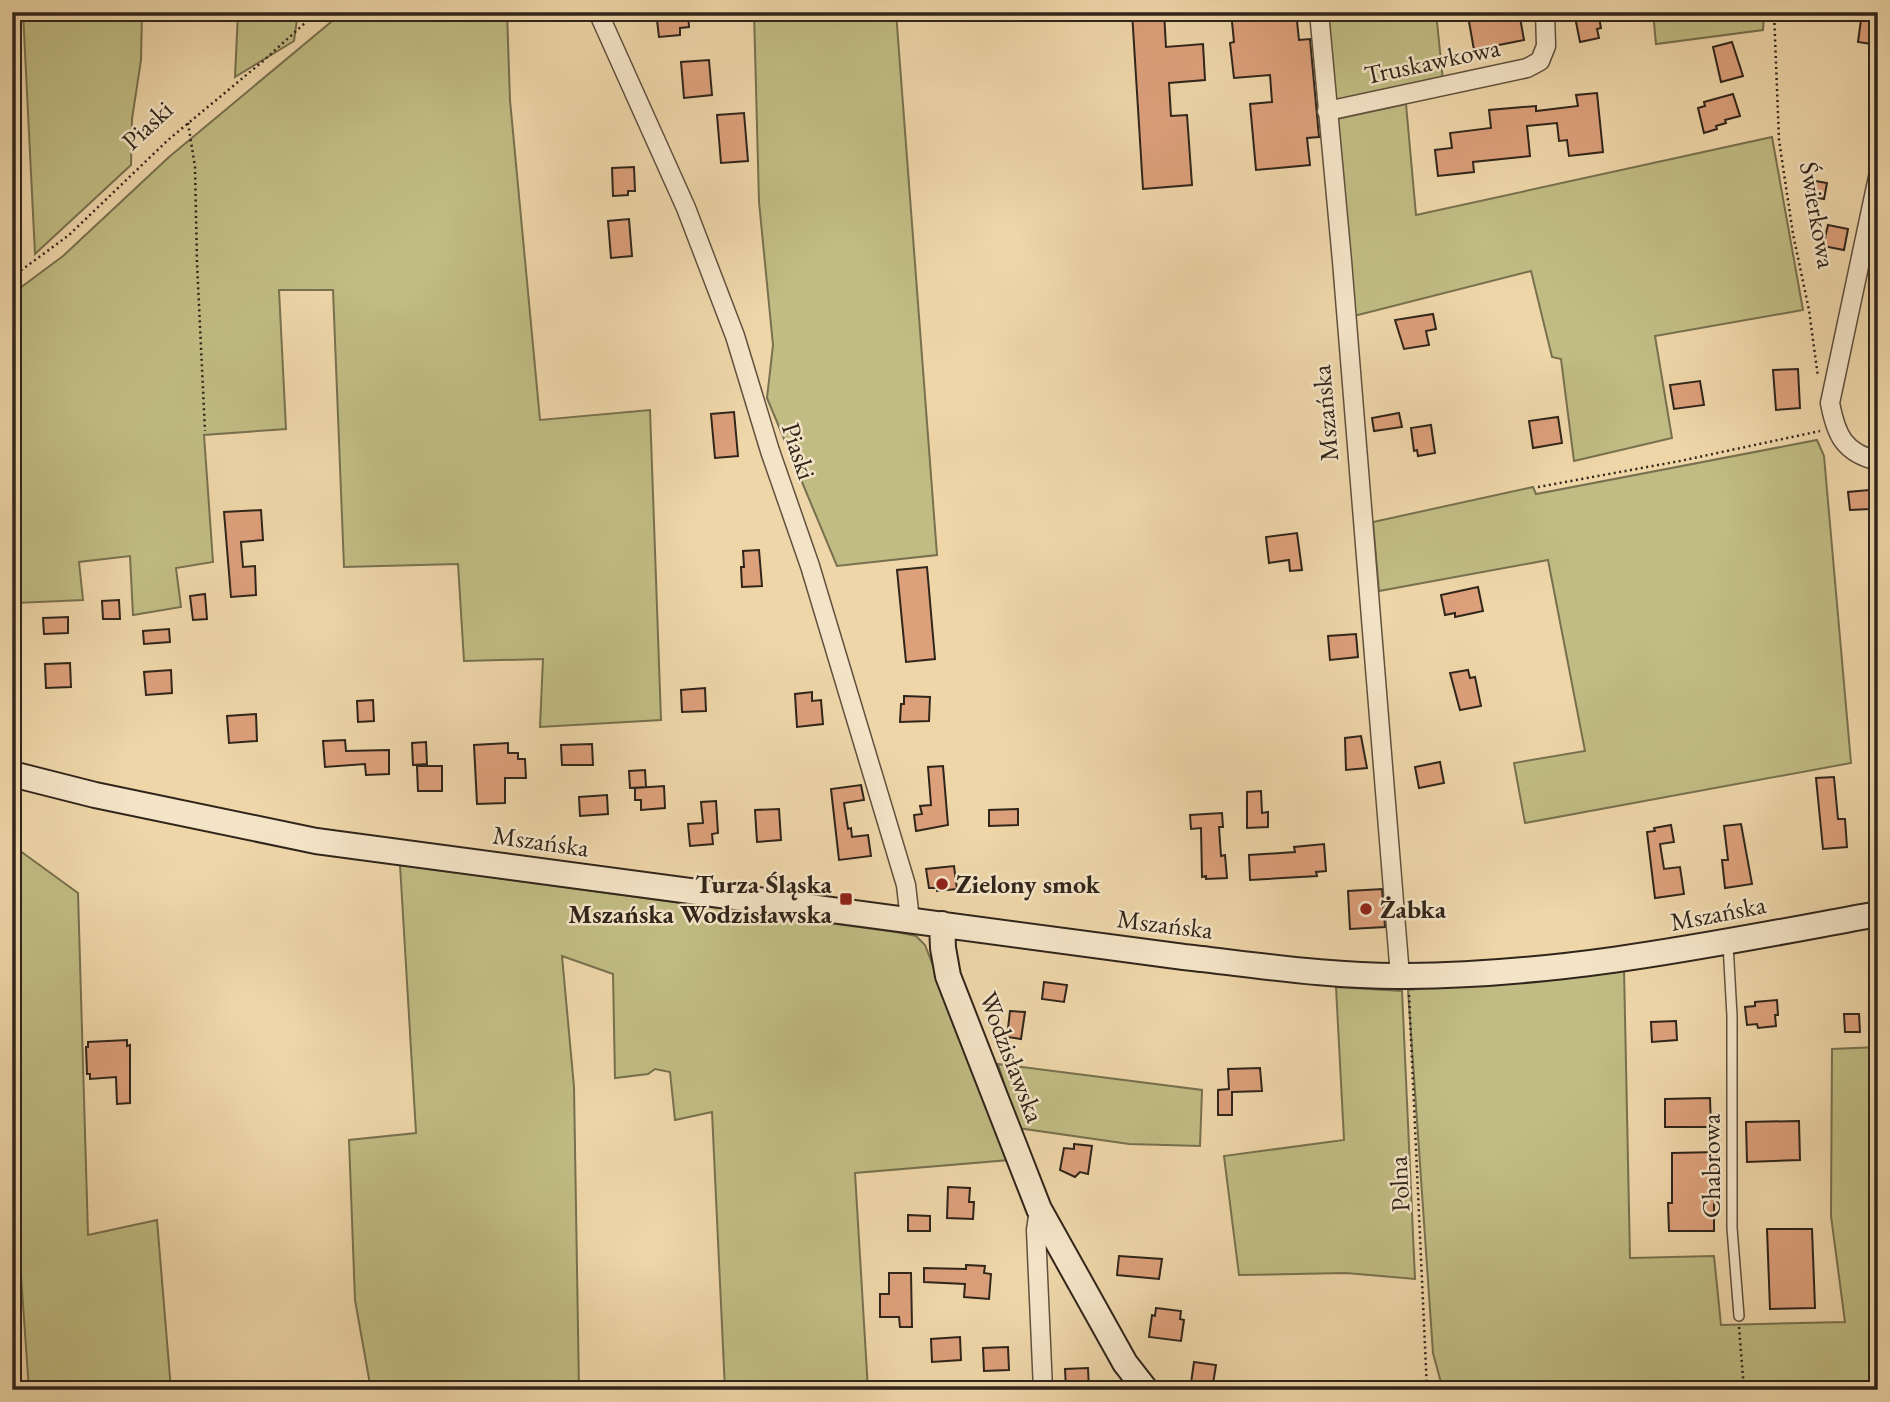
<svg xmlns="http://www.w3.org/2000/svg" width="1890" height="1402" viewBox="0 0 1890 1402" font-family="'EB Garamond',serif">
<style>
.green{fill:#c0bc83;stroke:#78704e;stroke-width:2}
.building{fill:#dca07b;stroke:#30251a;stroke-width:2}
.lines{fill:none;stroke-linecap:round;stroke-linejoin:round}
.lane-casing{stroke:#60513e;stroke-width:12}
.street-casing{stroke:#60513e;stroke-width:21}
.secondary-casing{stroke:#30251a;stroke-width:28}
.path{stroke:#30251a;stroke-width:2.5;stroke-dasharray:2 3.5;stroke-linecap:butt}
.lane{stroke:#f4e4c7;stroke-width:9}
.street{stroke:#f4e4c7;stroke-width:18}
.secondary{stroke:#f4e4c7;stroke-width:24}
.poi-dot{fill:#8f2418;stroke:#f4e4c7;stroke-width:2.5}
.labels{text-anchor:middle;stroke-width:5;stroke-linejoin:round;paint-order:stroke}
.street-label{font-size:26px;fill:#30251a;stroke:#f4e4c7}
.poi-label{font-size:26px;font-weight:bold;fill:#30251a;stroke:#f4e4c7;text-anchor:start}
</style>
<rect width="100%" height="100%" fill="#eed6a9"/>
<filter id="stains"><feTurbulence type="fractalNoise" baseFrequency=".00286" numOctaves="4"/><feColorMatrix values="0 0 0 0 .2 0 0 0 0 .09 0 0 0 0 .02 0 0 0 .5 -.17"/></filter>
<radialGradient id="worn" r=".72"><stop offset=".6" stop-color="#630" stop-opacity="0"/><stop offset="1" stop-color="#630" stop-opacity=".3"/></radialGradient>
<path class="green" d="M23,12H142L141,60L132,119L131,165L35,254Z
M238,12H298L294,41L235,77Z
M343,12H507L510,100L540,420L650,410L661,720L540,727L543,659L464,661L458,564L344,567L333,290H279L286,429L204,435L213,562L176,568L181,607L133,615L130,556L79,562L83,600L16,603L12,501V294L63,256L169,157Z
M754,12H896L937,555L837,566L767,398L773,345L759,202Z
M1325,12H1436L1443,81L1332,104Z
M1653,12H1764L1763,30L1656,44Z
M1406,104L1416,215L1772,137L1803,310L1655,336L1672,438L1574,461L1561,359L1552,357L1531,271L1354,316L1337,119Z
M1817,440L1824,456L1851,763L1525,823L1514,763L1585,751L1548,560L1379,591L1373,522L1533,487L1536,494Z
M12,845L78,893L88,1235L157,1220L171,1390H29L17,1219L12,1014Z
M400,865L896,932L916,936L925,945L1009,1160L855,1173L868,1390H725L712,1112L675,1120L670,1072L655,1069L648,1074L615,1078L613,974L562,956L574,1087L579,1390H371L355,1300L349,1140L416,1133Z
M1624,968L1630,1258L1714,1256L1721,1325L1845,1322L1831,1216L1832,1049L1878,1047V1390H1443L1433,1353L1408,990Z
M1336,987L1402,991L1415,1279L1346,1273L1239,1275L1224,1156L1344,1140Z
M998,1064L1202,1090L1200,1146L1129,1144L1018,1128Z"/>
<path class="building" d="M662,12H688L689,27L680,28V35L659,37L657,20H663Z
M1132,12H1164L1166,47L1203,44L1205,80L1169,83L1171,116L1187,115L1192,185L1143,189Z
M1231,12H1296L1299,40L1310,39L1319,137L1307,138L1310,165L1256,170L1250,104L1272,102L1270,75L1234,78L1230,43L1234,42Z
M1491,12H1519L1524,40L1474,50L1468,16Z
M1574,12H1598L1601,28L1597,29L1599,38L1580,42Z
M1862,12H1878V45L1858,42Z
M1732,42L1743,76L1721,82L1713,47Z
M709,60L712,95L684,98L681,62Z
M1597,93L1603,152L1569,156L1567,140L1559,141L1557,123L1527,126L1530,156L1473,162L1474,172L1438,176L1435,150L1452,148L1450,133L1491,128L1489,110L1536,106V111L1578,106L1576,95Z
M1733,94L1740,116L1725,120L1726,123L1716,126L1717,129L1704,133L1698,108L1705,106L1704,102Z
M744,113L748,161L721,163L717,115Z
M634,167L635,191H628V195L613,196L612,168Z
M1810,180L1827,183L1824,199L1807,196Z
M629,219L632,256L611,258L608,221Z
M1828,225L1848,229L1844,250L1823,246Z
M1433,314L1436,329L1426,331L1429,345L1404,349L1395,320Z
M1798,369L1800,408L1776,410L1773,370Z
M1700,381L1704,405L1674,409L1670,385Z
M734,412L738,456L715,458L711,414Z
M1399,413L1402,427L1374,431L1372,418Z
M1558,417L1562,443L1533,448L1529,421Z
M1431,425L1435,453L1418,456L1417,450L1414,451L1411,428Z
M1869,490L1870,509L1850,510L1848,492Z
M261,510L263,540L241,542L243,567L255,566L256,595L231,597L224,512Z
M1297,533L1302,570L1290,571L1289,560L1269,563L1266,537Z
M759,550L762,586L742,587L741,567H744L743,551Z
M927,567L935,659L906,662L897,570Z
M1478,587L1483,611L1455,617V613L1445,615L1441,595Z
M205,594L207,619L193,620L190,596Z
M119,600L120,619H103L102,601Z
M68,617V633L44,634L43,618Z
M169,629L170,642L144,644L143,631Z
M1356,634L1358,657L1330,660L1328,636Z
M70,663L71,687L46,688L45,664Z
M171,670L172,693L146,695L144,672Z
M1468,670L1470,678L1475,677L1481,706L1460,710L1450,673Z
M705,688L706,711L682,712L681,690Z
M812,692V701L821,700L823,724L797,727L795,694Z
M904,696L930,697L929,721L900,722L901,704H904Z
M373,700L374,721L358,722L357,701Z
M256,714L257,741L229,743L227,716Z
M1361,736L1367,768L1346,770L1345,738Z
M345,740L346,751L389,750V774L366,775L365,764L325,767L323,741Z
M426,742L427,764L413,765L412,743Z
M508,743V753H518V759H525L526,778H505V803L477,804L474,745Z
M592,744L593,765H562L561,745Z
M1440,762L1444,783L1419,788L1415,767Z
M417,766H442V791H418Z
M943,766L948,825L916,831L914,815L922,814L920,806L931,805L928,767Z
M645,770L646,787L630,788L629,771Z
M1834,777L1838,819H1845L1847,847L1823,849L1816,778Z
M861,785L864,800L844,803L848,829L851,828L852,837L868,835L871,856L839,860L831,789Z
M664,786L665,808L641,810V800H635V788Z
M1261,791L1262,813L1268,812V827L1247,828V792Z
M607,795L608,814L580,816L579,797Z
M716,801L718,833L712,834L713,844L690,846L688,824L703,823L701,802Z
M779,809L781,840L757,842L755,810Z
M1018,809V825L989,826V810Z
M1222,813L1223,827H1219L1221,856L1225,855L1227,878L1206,879V876L1202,877L1201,828L1191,829L1190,815Z
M1741,824L1752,884L1725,888L1722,860H1728L1724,826Z
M1671,825L1674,842L1660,844L1664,869L1680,867L1684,894L1655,898L1647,832L1655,831L1654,828Z
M1324,844L1326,871L1316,872L1317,876L1250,880L1249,855L1295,852L1294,847Z
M954,866L957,889L937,891V888H929L926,869Z
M1382,889L1385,927L1350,929L1348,891Z
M1044,982L1067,985L1064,1002L1042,999Z
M1777,1000L1778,1015H1775L1776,1026L1758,1028L1757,1024L1747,1025L1745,1007L1755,1006V1002Z
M1010,1011L1025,1012L1021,1039L1007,1037Z
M1844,1014H1859L1860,1032H1845Z
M1676,1021L1677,1040L1652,1042L1651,1022Z
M127,1040V1046L130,1045V1103L117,1104L116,1077L90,1079V1074H87L86,1047H88V1042Z
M1260,1068L1262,1091L1232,1092V1115H1218V1090L1229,1089L1228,1069Z
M1710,1098L1711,1127H1665V1099Z
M1799,1121L1800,1160L1747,1162L1746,1122Z
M1074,1144L1092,1146L1088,1174L1080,1172L1075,1177L1060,1170L1064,1148L1074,1149Z
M1717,1152V1180L1714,1181V1231H1669L1668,1203H1672V1153Z
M948,1187L970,1188L969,1202H974L973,1219L947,1218Z
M908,1215L930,1216V1231H908Z
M1767,1229H1812L1815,1308L1770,1309Z
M1119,1256L1162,1259L1159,1279L1117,1275Z
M966,1265L985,1266L984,1273L991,1274L989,1299L964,1297L965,1284L924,1282V1268L966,1269Z
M889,1273H911L912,1327H900L899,1317H880V1294H889Z
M1156,1308L1181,1311L1180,1319L1184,1320L1181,1341L1149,1337L1152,1315L1155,1316Z
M960,1337L961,1360L932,1362L931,1339Z
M1008,1347L1009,1370L984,1371L983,1348Z
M1194,1362L1216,1365L1212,1390H1190Z
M1088,1368L1089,1389L1066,1390L1065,1369Z"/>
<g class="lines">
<defs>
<path id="lane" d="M1728,944L1732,1016V1228L1739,1316"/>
<path id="street" d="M598,12L686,208L735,336L770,451L810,566L906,885L910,920
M1319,12L1342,261L1400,976
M1327,111L1527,68L1540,61L1546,46L1545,12
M1878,177L1830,403C1836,435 1844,453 1878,461
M1039,1209L1036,1230L1043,1390"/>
<path id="secondary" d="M12,774L95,795L316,841L1184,957C1257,965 1332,977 1406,976C1568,975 1719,943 1878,914
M942,924L943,948L948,976L1039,1209L1125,1363L1146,1390"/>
</defs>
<use href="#lane" class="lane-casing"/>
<use href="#street" class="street-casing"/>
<use href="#secondary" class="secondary-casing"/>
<path class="path" d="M1774,12L1779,140L1793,234L1809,310L1818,377
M188,123L195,167L197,263L205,431
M12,277L69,235L168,140L262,62L317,12
M1538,487L1680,461L1820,431
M1409,995L1427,1390
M1739,1327L1744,1390"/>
<use href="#lane" class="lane"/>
<use href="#street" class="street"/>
<use href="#secondary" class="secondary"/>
</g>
<g class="poi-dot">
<circle cx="942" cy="884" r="7"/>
<rect x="839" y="892" width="14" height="14" rx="3.5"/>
<circle cx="1366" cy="909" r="7"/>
</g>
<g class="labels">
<g class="street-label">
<text transform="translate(1432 61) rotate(-12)" y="9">Truskawkowa</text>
<text transform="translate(147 125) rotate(-43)" y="9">Piaski</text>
<text transform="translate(1818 215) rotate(80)" y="9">Świerkowa</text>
<text transform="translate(1325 413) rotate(-95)" y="9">Mszańska</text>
<text transform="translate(799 451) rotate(72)" y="9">Piaski</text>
<text transform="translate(541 841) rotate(8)" y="9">Mszańska</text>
<text transform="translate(1718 913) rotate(-11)" y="9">Mszańska</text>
<text transform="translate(1165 924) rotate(7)" y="9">Mszańska</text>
<text transform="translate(1012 1057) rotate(69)" y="9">Wodzisławska</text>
<text transform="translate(1711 1166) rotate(-90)" y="9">Chabrowa</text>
<text transform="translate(1399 1184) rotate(-93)" y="9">Polna</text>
</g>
<g class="poi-label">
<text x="832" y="893" text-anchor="end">Turza Śląska<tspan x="832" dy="30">Mszańska Wodzisławska</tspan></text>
<text x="956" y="893">Zielony smok</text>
<text x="1380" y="918">Żabka</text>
</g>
</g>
<rect width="1890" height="1402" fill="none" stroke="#eed6a9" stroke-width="42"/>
<rect x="14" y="14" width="1862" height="1374" fill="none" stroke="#30251a" stroke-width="3.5"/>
<rect x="21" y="21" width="1848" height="1360" fill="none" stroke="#30251a" stroke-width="2"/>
<rect width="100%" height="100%" filter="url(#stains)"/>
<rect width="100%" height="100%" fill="url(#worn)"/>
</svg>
